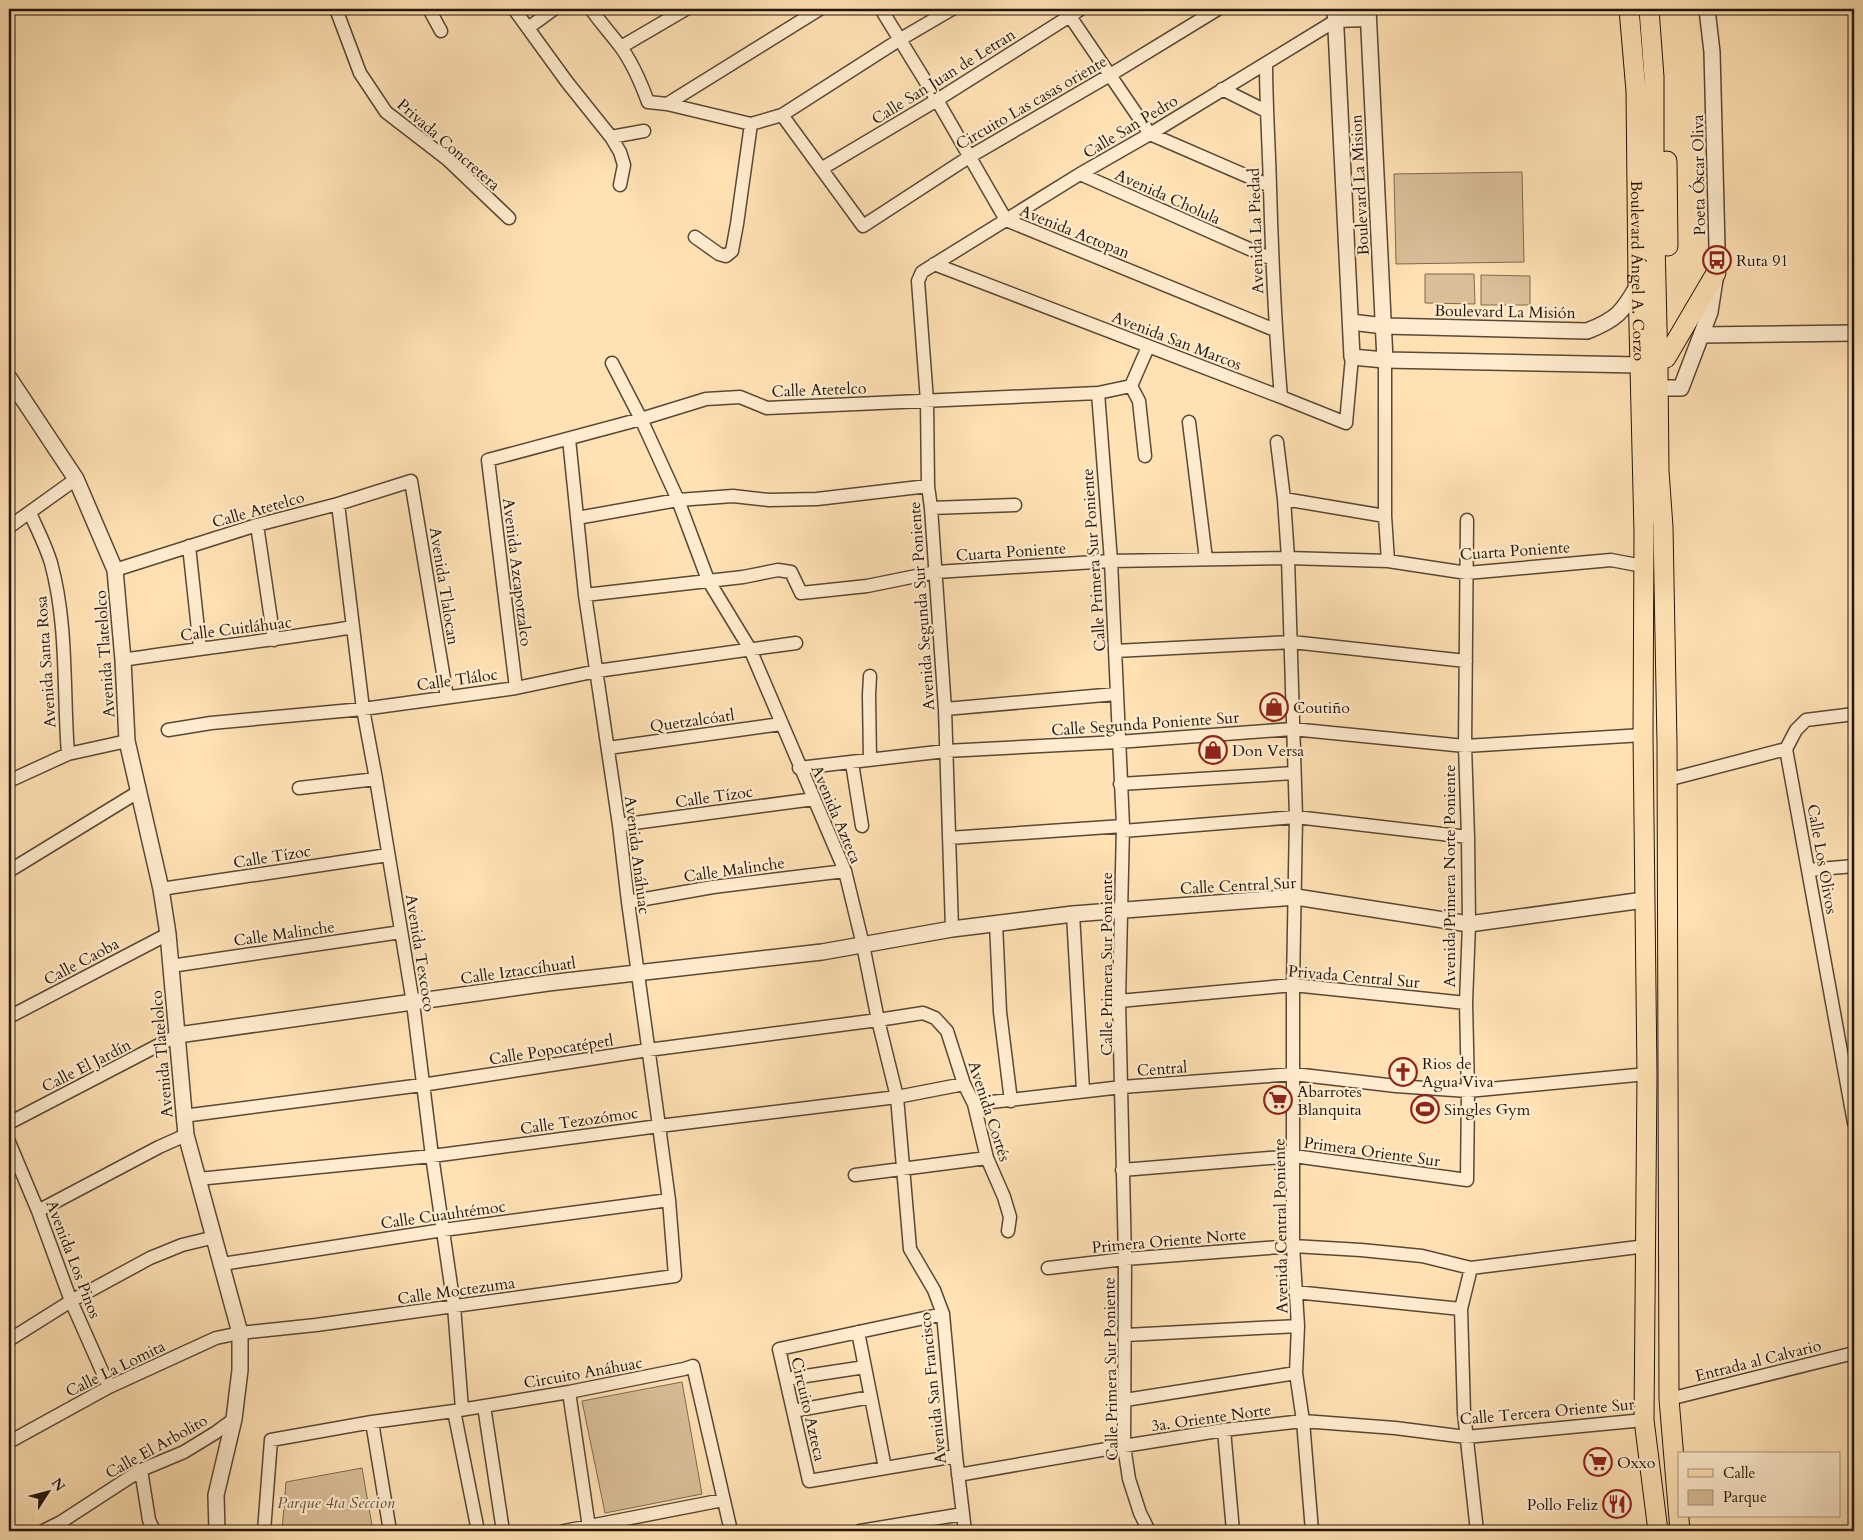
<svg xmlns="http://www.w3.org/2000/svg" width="1863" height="1540" viewBox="0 0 1863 1540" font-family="Cardo,serif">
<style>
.park{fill:#d9be97;stroke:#7e6a51}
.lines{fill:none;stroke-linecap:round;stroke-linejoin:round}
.minor-casing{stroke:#594835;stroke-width:15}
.tertiary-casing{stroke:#594835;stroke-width:18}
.primary-casing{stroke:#22150b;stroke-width:21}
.minor{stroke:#ffecce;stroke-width:12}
.tertiary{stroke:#ffecce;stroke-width:15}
.primary{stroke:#ffe1b4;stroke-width:19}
.labels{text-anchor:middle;stroke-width:4.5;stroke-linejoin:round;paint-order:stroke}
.street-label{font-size:16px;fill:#22150b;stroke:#ffecce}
.poi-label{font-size:16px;fill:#22150b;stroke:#ffecce;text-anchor:start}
.park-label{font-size:16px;font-style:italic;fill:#62503c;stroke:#ffecce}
</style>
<rect width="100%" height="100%" fill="#ffe1b4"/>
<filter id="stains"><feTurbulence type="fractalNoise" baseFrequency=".004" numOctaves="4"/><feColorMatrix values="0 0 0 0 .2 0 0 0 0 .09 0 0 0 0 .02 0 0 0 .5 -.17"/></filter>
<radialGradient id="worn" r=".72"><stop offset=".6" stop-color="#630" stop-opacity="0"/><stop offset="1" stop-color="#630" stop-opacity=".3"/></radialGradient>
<path class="park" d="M1522,172L1524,262L1396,264L1394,174Z
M1425,274H1474L1475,304L1425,303Z
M1481,275L1530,276V305H1481Z
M682,1382L702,1494L605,1513L582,1401Z
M362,1468L373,1531H282L286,1482Z"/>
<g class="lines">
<defs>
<path id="minor" d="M336,9L360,73L386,112L447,159L509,218
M429,9L441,31
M514,9L567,82L611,137L620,152L624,165L620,185
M591,9C600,22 610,33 620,46C632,62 641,83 648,102L667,104L751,124L782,115L899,40L952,9
M881,9L937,100L1006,220L1275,330
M1065,9L1150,134L1270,186
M528,28L554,9
M621,47L686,9
M1266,63C1266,105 1269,146 1270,188C1272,258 1275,327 1281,397
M1222,89L1266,111
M667,104L820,9
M782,115L863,226L969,157L1110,75L1218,9
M611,137L644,131
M821,169L937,100L1081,9
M1080,174L1272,259
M695,237L719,254L726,256L732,251L737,224L751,124
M934,264L1281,397L1346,423L1352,357
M1385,360V516L1388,561
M612,363L641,419L678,500L708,580L750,649L845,871L863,945L878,1020L897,1097L910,1249L934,1290L943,1314L956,1456L965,1531
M1131,386L1139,401L1145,456
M1131,386L1148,347
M1098,393L1111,561L1123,826L1119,1001L1125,1259L1124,1446L1129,1479L1140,1513L1149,1531
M1189,422L1206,559
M1277,442L1284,499L1288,558L1296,817L1293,985V1246L1298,1326L1296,1373L1303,1421L1312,1531
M1284,499L1385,516
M338,504L363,709L376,779L413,1003L432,1156L454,1306L462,1409
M931,508L1015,505
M30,513C37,529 46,546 51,563C68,625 63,690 68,754
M577,518L678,500L733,496L769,500L817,499L928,486
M257,525L274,640
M9,527L76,479
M189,546L200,648
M115,570L257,525L338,504L411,481L447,697
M585,595L743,577L778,570L791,572L801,593L867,586L936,572L1111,561L1288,558L1388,561L1467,573L1611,560L1643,566
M1115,651L1292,642L1466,661
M123,660C200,648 277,640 353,627
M516,688L488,460L641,419L706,399L740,397L767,408L1098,393L1131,386
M945,709L1116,694
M168,730L211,723L363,709L516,688L597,671L796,643
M608,748L781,724
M1786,749L1854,1123
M870,760L869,695L870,676
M852,763L862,826
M799,768L946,751L1118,742L1292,729L1465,746L1643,735
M1667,780L1786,749L1796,730L1806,720L1854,714
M9,781L68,754L127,741
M1120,784L1294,773
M299,788L376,779
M619,825L814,799
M1123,831L1296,817L1468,837
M949,838L1123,826
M1808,870L1854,866
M9,871L138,792
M161,889L388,855
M628,902L713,887L845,871
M1073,914L1083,1091
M996,923L1000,1012L1011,1101
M952,929L945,709L931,508L928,486L927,401L918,281L922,272L1080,174L1150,134L1335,21L1368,20
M171,966L401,932
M1119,1001L1293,985L1466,1003
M9,1017L168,934
M974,1104L1122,1087L1294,1074L1396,1086L1468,1091L1647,1074
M183,1116L422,1085L648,1050L878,1020L923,1013L935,1018L947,1031L964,1084L974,1104L987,1158L1004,1197L1010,1217L1008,1231
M9,1123L178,1035
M9,1142L38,1211L71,1301L109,1387
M1122,1170L1294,1156L1467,1180L1468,1091L1466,1003L1469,924L1468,837L1465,746L1467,520
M855,1175L987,1158
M198,1179L432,1156L659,1126L897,1097L964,1084
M38,1211L159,1147L186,1135
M222,1264L443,1230L669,1200
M1048,1268L1125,1259L1293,1246L1361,1250L1422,1256L1471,1268L1646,1246
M1471,1268L1461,1309L1464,1413L1477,1531
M1295,1292L1461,1309
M943,1314L779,1349L809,1481L956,1456
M858,1332L885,1468
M1126,1335L1298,1326
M9,1340L71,1301L150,1258L182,1245L215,1237
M786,1379L865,1367
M569,1392L589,1527
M1669,1399L1854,1353
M1125,1400L1296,1373
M484,1406L503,1531
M454,1411L478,1531
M793,1411L871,1397
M372,1422L390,1531
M1224,1430L1233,1531
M9,1442L109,1387L216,1338L240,1333L316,1325L675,1276L669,1200L659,1126L628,902L619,825L585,595L569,439
M141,1470L149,1520L154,1531
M958,1475L1124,1446L1224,1430L1303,1421L1395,1428L1466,1437L1644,1420
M43,1531L61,1522L141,1470L184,1452L215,1433L234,1419
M264,1531L271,1440L372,1422L454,1411L569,1392L684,1369L693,1366L731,1531
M564,1531L723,1500
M860,1531L963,1514"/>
<path id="tertiary" d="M1335,9L1352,357L1385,360L1639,365
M1368,9L1385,360
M1351,322L1384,326L1587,331C1616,320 1623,312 1638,285
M1701,335L1854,333
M9,378L76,479L115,570L123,660L127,741L161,889L168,934L186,1135L240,1333V1370L234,1419L216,1495L217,1531
M1659,388H1681L1710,312L1716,273L1717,247L1712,52L1707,9
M178,1035L548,983L822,952L952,929L1073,914L1296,897L1469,924L1644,900"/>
<g id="primary">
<path id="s1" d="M1629,9L1636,91L1638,285L1644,533L1643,735L1647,1074L1644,1420L1658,1531"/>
<path d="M1649,9L1654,77V198L1658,369L1659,471L1663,527L1667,744L1669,1399L1680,1531"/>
<path d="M1667,161L1668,246"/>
<path d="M1666,358L1716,273"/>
</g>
</defs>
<use href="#minor" class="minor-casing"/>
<use href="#tertiary" class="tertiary-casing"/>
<use href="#primary" class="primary-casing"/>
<use href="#minor" class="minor"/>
<use href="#tertiary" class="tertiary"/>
<use href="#primary" class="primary"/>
</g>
<defs>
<symbol id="bus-ring" viewBox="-11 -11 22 22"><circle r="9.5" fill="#ffecce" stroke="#8f2418" stroke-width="1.5"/><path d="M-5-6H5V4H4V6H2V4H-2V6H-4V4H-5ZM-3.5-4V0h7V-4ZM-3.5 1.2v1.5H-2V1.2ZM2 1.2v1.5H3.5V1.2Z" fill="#8f2418"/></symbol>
<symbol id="shop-ring" viewBox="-11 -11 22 22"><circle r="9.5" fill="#ffecce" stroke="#8f2418" stroke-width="1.5"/><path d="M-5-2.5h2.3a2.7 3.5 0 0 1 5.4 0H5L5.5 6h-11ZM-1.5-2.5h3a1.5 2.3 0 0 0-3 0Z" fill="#8f2418"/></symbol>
<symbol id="church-ring" viewBox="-11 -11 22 22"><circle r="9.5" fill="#ffecce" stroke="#8f2418" stroke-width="1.5"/><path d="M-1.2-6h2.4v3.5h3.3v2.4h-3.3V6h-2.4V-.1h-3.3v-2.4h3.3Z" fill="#8f2418"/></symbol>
<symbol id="supermarket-ring" viewBox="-11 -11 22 22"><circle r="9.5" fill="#ffecce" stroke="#8f2418" stroke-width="1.5"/><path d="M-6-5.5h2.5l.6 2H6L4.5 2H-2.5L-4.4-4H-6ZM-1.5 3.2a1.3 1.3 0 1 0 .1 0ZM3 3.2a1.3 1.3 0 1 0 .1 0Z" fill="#8f2418"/></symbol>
<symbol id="stadium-ring" viewBox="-11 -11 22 22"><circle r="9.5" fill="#ffecce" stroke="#8f2418" stroke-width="1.5"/><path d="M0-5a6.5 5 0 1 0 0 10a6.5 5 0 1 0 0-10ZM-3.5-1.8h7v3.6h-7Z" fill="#8f2418"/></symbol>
<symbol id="restaurant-ring" viewBox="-11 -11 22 22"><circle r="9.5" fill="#ffecce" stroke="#8f2418" stroke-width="1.5"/><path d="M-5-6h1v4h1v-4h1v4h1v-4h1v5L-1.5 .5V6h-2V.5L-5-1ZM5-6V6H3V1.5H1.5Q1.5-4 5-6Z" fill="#8f2418"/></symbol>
</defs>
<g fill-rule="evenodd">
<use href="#bus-ring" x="1701" y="244" width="32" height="32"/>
<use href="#shop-ring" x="1258" y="691" width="32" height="32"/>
<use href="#shop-ring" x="1197" y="734" width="32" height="32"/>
<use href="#church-ring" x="1387" y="1056" width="32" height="32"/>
<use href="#supermarket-ring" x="1262" y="1084" width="32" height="32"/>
<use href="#stadium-ring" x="1409" y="1093" width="32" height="32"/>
<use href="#supermarket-ring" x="1582" y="1446" width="32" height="32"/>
<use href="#restaurant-ring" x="1601" y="1488" width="32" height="32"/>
</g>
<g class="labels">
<g class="street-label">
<text transform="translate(943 76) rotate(-32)" y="6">Calle San Juan de Letran</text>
<text transform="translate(1031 102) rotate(-30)" y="6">Circuito Las casas oriente</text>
<text transform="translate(1130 126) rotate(-31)" y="6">Calle San Pedro</text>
<text transform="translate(449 144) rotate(41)" y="6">Privada Concretera</text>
<text transform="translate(1698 175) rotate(-91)" y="6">Poeta Óscar Oliva</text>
<text transform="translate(1359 185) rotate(-93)" y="6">Boulevard La Mision</text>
<text transform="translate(1168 196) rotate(24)" y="6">Avenida Cholula</text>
<text transform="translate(1075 231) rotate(22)" y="6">Avenida Actopan</text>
<text transform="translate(1255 231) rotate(-92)" y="6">Avenida La Piedad</text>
<text dy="6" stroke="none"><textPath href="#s1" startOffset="262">Boulevard Ángel A. Corzo</textPath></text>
<text transform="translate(1505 311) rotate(1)" y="6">Boulevard La Misión</text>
<text transform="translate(1177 340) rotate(21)" y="6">Avenida San Marcos</text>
<text transform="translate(819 389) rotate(-2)" y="6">Calle Atetelco</text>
<text transform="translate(258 509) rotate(-16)" y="6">Calle Atetelco</text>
<text transform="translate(1515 550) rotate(-4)" y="6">Cuarta Poniente</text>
<text transform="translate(1011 551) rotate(-4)" y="6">Cuarta Poniente</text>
<text transform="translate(1093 560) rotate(-94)" y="6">Calle Primera Sur Poniente</text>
<text transform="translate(518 572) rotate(83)" y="6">Avenida Azcapotzalco</text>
<text transform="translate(445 586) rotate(81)" y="6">Avenida Tlalocan</text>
<text transform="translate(921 606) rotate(-94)" y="6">Avenida Segunda Sur Poniente</text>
<text transform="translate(236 628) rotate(-7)" y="6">Calle Cuitláhuac</text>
<text transform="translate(104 654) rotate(-94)" y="6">Avenida Tlatelolco</text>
<text transform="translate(45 662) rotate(-94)" y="6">Avenida Santa Rosa</text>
<text transform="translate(457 679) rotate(-8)" y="6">Calle Tláloc</text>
<text transform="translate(692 720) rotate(-8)" y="6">Quetzalcóatl</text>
<text transform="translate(1145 723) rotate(-4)" y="6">Calle Segunda Poniente Sur</text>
<text transform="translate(714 796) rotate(-8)" y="6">Calle Tízoc</text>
<text transform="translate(837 814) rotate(67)" y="6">Avenida Azteca</text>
<text transform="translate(638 855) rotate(83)" y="6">Avenida Anáhuac</text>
<text transform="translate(272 856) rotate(-9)" y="6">Calle Tízoc</text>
<text transform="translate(1823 859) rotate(80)" y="6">Calle Los Olivos</text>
<text transform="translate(734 869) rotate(-8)" y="6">Calle Malinche</text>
<text transform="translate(1449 876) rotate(-90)" y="6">Avenida Primera Norte Poniente</text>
<text transform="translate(1238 885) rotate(-3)" y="6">Calle Central Sur</text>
<text transform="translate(284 933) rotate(-8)" y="6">Calle Malinche</text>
<text transform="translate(421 953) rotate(81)" y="6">Avenida Texcoco</text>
<text transform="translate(81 961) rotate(-28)" y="6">Calle Caoba</text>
<text transform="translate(1106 964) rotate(-90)" y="6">Calle Primera Sur Poniente</text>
<text transform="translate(518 970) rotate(-8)" y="6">Calle Iztaccíhuatl</text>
<text transform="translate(1354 976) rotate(5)" y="6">Privada Central Sur</text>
<text transform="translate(551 1049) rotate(-9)" y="6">Calle Popocatépetl</text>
<text transform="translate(161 1054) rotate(-95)" y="6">Avenida Tlatelolco</text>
<text transform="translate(86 1065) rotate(-27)" y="6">Calle El Jardín</text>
<text transform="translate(1162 1068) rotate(-4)" y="6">Central</text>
<text transform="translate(990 1111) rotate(72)" y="6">Avenida Cortés</text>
<text transform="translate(579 1120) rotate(-8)" y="6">Calle Tezozómoc</text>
<text transform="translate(1372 1151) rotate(8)" y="6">Primera Oriente Sur</text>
<text transform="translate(443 1214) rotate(-8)" y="6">Calle Cuauhtémoc</text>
<text transform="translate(1280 1226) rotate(-91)" y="6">Avenida Central Poniente</text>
<text transform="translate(1169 1240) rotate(-5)" y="6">Primera Oriente Norte</text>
<text transform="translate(74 1259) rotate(69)" y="6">Avenida Los Pinos</text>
<text transform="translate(456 1290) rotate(-8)" y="6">Calle Moctezuma</text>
<text transform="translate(1758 1360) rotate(-14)" y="6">Entrada al Calvario</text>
<text transform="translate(115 1368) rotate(-26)" y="6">Calle La Lomita</text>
<text transform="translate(1110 1369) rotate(-91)" y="6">Calle Primera Sur Poniente</text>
<text transform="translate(583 1372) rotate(-10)" y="6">Circuito Anáhuac</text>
<text transform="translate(932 1388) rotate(-96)" y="6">Avenida San Francisco</text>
<text transform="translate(809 1409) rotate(77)" y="6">Circuito Azteca</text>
<text transform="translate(1547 1411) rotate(-5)" y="6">Calle Tercera Oriente Sur</text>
<text transform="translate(1211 1417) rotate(-8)" y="6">3a. Oriente Norte</text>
<text transform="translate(156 1446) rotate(-29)" y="6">Calle El Arbolito</text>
</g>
<g class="poi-label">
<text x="1736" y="266">Ruta 91</text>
<text x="1293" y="713">Coutiño</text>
<text x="1232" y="756">Don Versa</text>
<text x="1422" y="1069">Rios de<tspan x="1422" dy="18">Agua Viva</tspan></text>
<text x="1297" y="1097">Abarrotes<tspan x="1297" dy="18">Blanquita</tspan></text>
<text x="1444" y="1115">Singles Gym</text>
<text x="1617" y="1468">Oxxo</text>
<text x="1598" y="1510" text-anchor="end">Pollo Feliz</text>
</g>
<g class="park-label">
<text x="336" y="1508">Parque 4ta Seccion</text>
</g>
</g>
<rect width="1863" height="1540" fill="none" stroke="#ffe1b4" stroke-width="30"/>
<rect x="10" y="10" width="1843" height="1520" fill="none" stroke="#22150b" stroke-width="2.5"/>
<rect x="15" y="15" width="1833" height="1510" fill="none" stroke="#22150b"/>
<rect x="1678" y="1452" width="162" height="65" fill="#ffecce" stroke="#a79680"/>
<rect x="1688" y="1469" width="25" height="8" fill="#ffe1b4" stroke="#a79680"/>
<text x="1723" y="1478" font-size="15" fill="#22150b">Calle</text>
<rect x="1688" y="1490" width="25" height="15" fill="#d9be97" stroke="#a79680"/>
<text x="1723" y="1502" font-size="15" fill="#22150b">Parque</text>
<g transform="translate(48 1492) rotate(54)" stroke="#ffecce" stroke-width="4" paint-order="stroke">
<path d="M0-4L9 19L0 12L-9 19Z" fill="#22150b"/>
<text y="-8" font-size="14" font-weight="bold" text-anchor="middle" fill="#22150b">N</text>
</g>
<rect width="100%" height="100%" filter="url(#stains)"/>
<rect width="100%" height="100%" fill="url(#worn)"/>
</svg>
